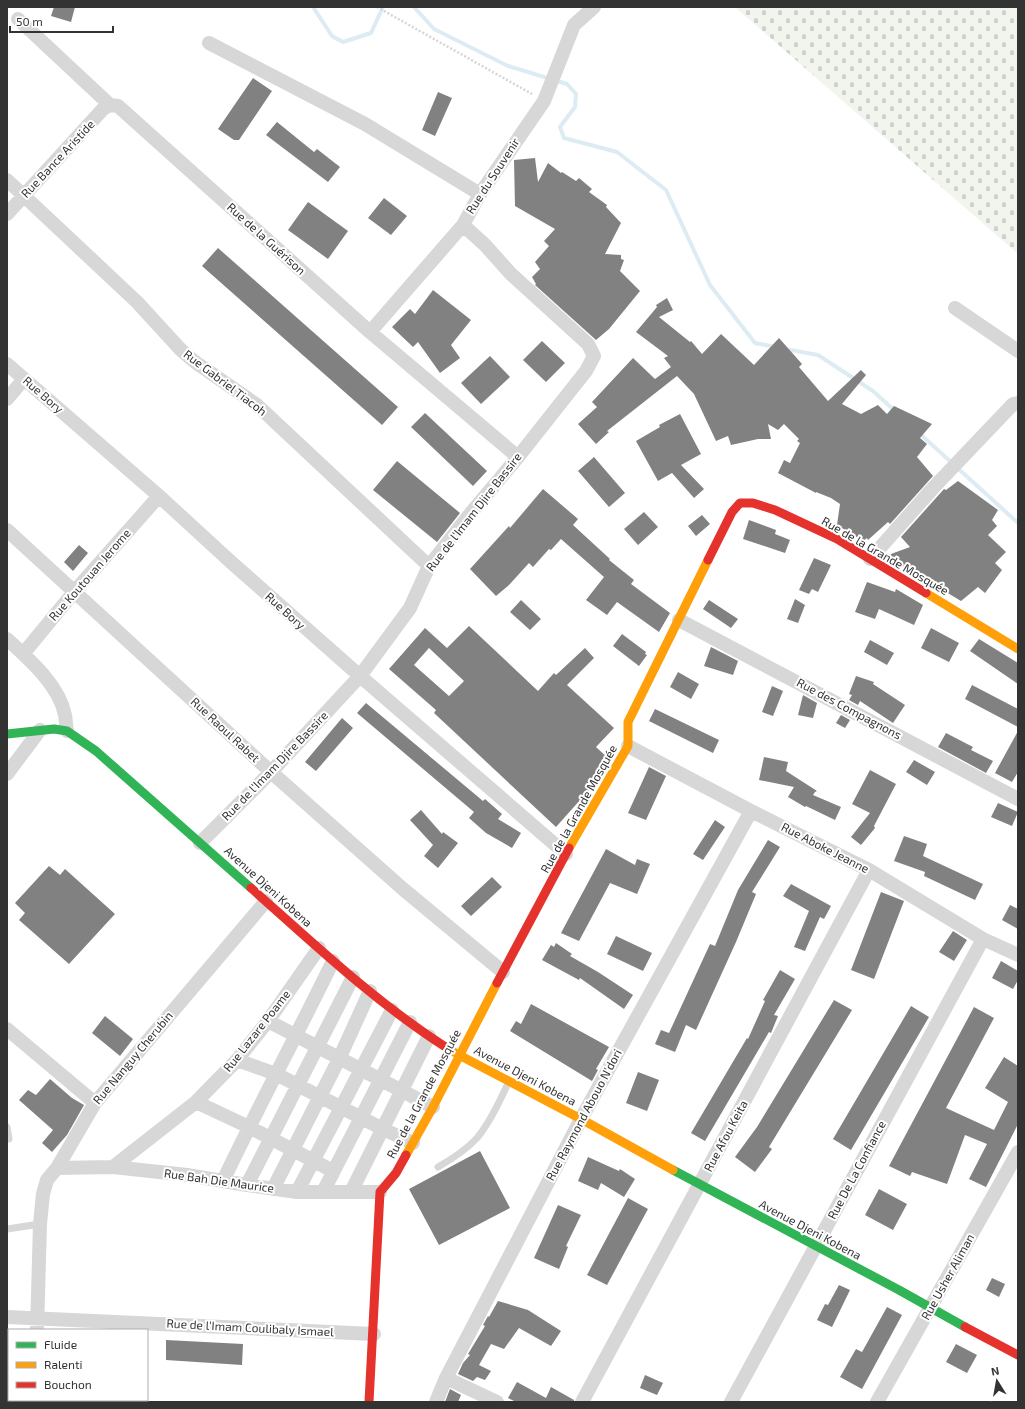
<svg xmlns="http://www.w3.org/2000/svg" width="1025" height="1409" viewBox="0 0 1025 1409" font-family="'Exo 2',sans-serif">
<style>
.cemetery{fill:url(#cemetery-stones)}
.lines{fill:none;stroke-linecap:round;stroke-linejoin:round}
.stream{stroke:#ddebf3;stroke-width:4}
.building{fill:#818181;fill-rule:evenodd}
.path{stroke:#d6d6d6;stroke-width:2.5;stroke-dasharray:2 2;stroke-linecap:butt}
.lane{stroke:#d7d7d7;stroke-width:7}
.street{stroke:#d7d7d7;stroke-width:14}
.fast{stroke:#30b455;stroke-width:9}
.slow{stroke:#ff9f0a;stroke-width:9}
.jam{stroke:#e5322d;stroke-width:9}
.labels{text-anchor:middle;stroke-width:4;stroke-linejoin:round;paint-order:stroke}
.street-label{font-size:12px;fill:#333;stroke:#fff}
</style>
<defs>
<pattern id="cemetery-stones" width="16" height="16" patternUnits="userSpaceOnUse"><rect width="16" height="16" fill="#f1f5ed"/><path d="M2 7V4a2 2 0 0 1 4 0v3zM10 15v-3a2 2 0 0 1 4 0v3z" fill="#cfd2cc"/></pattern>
</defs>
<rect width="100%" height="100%" fill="#fff"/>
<path class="cemetery" d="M735,7H1018V254Z"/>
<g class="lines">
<path class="stream" d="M313,7L332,36L343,42L371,33L383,7
M414,7L434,29L508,66L567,84L576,94L575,107L560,127L564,138L617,152L666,190L710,285L755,343L776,347
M785,349L818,355L873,391L895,411
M919,433L1018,523"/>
</g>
<path class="building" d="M54,7H75L71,22L51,16Z
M253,78L272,91L239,140H234L218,129Z
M438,92L452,98L435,136L422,130Z
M277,122L314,152L317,149L340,167L328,182L266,135Z
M535,158L538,182L548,163L561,173L562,172L576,181L579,178L592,189L589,192L607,205L606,207L621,223L605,254L621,255V259L624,260L620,271L640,291L609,329L596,340L535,285L536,284L532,277L540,269L535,262L549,246L544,241L555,229L515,206L514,160Z
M384,198L407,216L391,235L368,218Z
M308,202L348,231L328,259L288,230Z
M218,248L398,407L382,425L202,266Z
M433,290L471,320L451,345L460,358L440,373L418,342L413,347L392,327L410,309L415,314Z
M667,298L673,310L659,317L690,342L691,341L702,354L721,334L754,365L779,338L802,364L799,367L828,401L861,370L866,375L842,404L861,414L878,405L887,414L894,406L932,424L920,438L927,444L917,457L933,476L890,524L888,522L868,540L867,538L863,541L837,525L840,504L831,498L816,492V493L778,473L784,460L790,463L800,443L797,441L799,439L784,424L778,430L768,424L771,439H758L731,445L728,436L716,441L694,394L677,376L607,431L609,432L596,444L578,424L597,407L592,402L633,358L655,379L671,367L664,358L668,356L636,332L657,307L656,305Z
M542,341L565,363L546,382L523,360Z
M490,356L510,377L481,404L461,383Z
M425,413L487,471L473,486L411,427Z
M680,414L701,454L681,465L704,489L694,498L672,473L658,481L636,441L660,427L659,425Z
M594,457L625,493L609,507L578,471Z
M397,461L460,513L437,542L373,490Z
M958,481L998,510L992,520L997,526L988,535L1006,552L995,563L1002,570L985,593L978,587L961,601L888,557L891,554L910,547L901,537L944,489L946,490Z
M543,489L578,519L573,525L610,559L609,560L634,580L631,584L670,613L659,632L617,602L607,615L586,600L604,577L561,539L551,550L549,549L533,567L529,563L509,585L496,596L470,569L509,526L510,528Z
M644,512L658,527L638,545L624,529Z
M702,515L710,524L696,536L688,526Z
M749,520L776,530L775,534L790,540L785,553L743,539Z
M79,545L88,553L73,571L64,562Z
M814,558L831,565L818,592L812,589L809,594L799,590Z
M867,582L895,592L896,589L923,605L914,625L879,609L875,619L855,612Z
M795,599L805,605L798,623L787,619Z
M521,600L541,619L530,630L510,612Z
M709,600L738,619L731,628L703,609Z
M469,626L538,691L554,673L556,675L585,648L594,658L567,685L614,728L596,747L608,758L589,790L556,827L434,713L436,710L389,669L425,628L447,648ZM429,648L464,681L449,696L414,665Z
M931,628L959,643L949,662L921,648Z
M622,634L646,652L645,654L647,655L639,666L613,646Z
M979,639L1018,663V684L970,651Z
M870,640L894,653L887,665L864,652Z
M711,647L738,661L733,675L704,666Z
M678,672L699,684L691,699L670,687Z
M856,676L874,682L873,684L905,705L893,723L860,701L858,705L849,700L852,695L849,694Z
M972,685L1018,709V727L965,699Z
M772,686L783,691L773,716L762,712Z
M803,695L817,703L813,718L798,715Z
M366,703L483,801L485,799L502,814L498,819L521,833L512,848L486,833L469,818L474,812L357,713Z
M655,709L719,740L713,753L649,721Z
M841,715L850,720L845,728L836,723Z
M342,718L353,728L316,771L305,762Z
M1018,731V772L1012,782L995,773Z
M946,733L973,747L971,750L993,761L986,773L938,747Z
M764,757L788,762L786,771L817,791L815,792L813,795L841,807L835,820L806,806L805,807L788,797L794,787L759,780Z
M914,760L935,772L927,785L906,772Z
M649,767L666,776L646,820L628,813Z
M870,770L896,784L874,826L875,828L861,845L851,837L870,813L852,804Z
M998,803L1018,812L1012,826L991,817Z
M421,810L442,834L443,832L458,843L438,868L424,856L433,845L410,820Z
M715,820L725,827L703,860L693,854Z
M904,836L927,844L923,856L983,884L975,900L924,876L925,872L894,861Z
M768,840L780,847L752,892L756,894L736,942L696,1030L686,1025L675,1052L655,1044L661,1030L669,1033L710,944L715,946L738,890Z
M606,849L635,865L637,859L650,864L637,894L610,883L579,941L561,933Z
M49,866L60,875L65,869L115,914L69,964L19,920L25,913L15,903Z
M492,877L502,887L471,916L461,906Z
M791,884L831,906L824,919L820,917L805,951L794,947L809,911L783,896Z
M881,892L904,901L874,979L851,970Z
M1010,905L1018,909V929L1002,920Z
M953,931L967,940L954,961L939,952Z
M616,936L652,953L643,971L607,954Z
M556,943L572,954L570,956L598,972L633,995L624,1009L580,978L579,980L542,960L551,945L554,947Z
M1001,961L1018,971V980L1013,989L992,978Z
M780,970L795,979L774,1015L778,1016L771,1033L769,1032L705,1141L691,1133L747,1038L748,1039L765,1001L763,1000Z
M834,1000L852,1010L769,1147L772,1149L755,1172L735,1157L757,1127Z
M531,1004L609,1047L596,1069L598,1070L592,1081L510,1031L516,1021L521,1024Z
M911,1006L929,1017L851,1150L833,1139Z
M974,1007L994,1018L946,1108L994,1130L1008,1102L985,1088L1004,1057L1018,1066V1124L986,1187L969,1179L987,1144L965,1135L947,1184L912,1172L910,1176L889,1166Z
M105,1016L133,1039L120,1056L92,1033Z
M638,1072L659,1080L647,1111L626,1103Z
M50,1079L72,1098L84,1105L67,1135L52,1152L42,1143L53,1130L19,1100L28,1090L36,1095Z
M480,1151L510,1208L439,1245L409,1189Z
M588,1157L619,1171L620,1169L635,1179L624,1197L601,1183L598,1190L578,1181Z
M879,1189L907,1204L893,1230L865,1215Z
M628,1198L648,1209L607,1285L587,1275Z
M558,1205L581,1215L566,1246L568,1247L559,1269L534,1258Z
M992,1278L1005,1284L999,1297L986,1290Z
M839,1285L850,1290L832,1327L817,1320L825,1304L828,1305Z
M498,1301L528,1310L561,1331L551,1346L519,1328L504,1349L491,1344L479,1365L491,1371L485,1380L477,1377L473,1381L458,1374L463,1363L470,1355L468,1354L485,1326L483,1325L488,1316L489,1317Z
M887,1307L902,1315L862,1389L840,1377L856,1349L862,1352Z
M166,1340L243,1344L242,1365L166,1360Z
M956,1344L977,1355L967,1373L946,1362Z
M645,1375L663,1383L657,1395L640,1388Z
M517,1382L546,1398L551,1387L574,1400V1402H516L508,1398Z
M450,1389L461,1395L458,1402H445Z"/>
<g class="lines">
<path class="path" d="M377,7L532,94"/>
<path class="lane" d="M7,1127L9,1139
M438,1167C452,1159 466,1150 477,1138C489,1124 501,1099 509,1081
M7,1229L40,1224"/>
<path class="street" d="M18,19L110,105L118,106L370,332L518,457
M209,43L365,124L480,194
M7,180L137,302L181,350L195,362L257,405L429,566
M7,214L103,109L110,105
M955,308L1018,351
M370,332L463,225L480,194L544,101L574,25L594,7
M7,364L159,496L232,563L360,676L566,854
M7,399L24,379
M7,530L271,772L403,889L503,972
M870,559L934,487L1013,404L1018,403
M679,620L1018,799
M7,639C29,659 59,685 65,715C66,720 66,726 67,731
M23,654L74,592L159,496
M628,746L751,811L869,870L983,939L1018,955
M7,774L40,730
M200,843L271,772L360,676L410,608L429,566L470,514L518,457L586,371L594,356L588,344L511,274L485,245L463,225
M268,1021L433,1107
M7,1029L95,1103
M237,1060L276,1074L383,1129L413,1143
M196,1102L249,1127L333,1171
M113,1167L196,1102L237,1060L268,1021L319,948
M57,1168L113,1167L187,1175L247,1185L297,1192H380
M223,1181C258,1107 297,1035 333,961
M247,1185L353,977
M273,1189L339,1059L370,991
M297,1192L392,1010
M323,1192L410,1022
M351,1192L429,1036
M7,1317L374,1334
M37,1330L40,1224L43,1194L47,1180L57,1168L95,1103L266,901
M446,1378L497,1402
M28,1402V1400
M436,1402L446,1378L581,1119L751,811
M582,1402L869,870
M731,1402L983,939
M877,1402L1018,1152"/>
<path class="fast" d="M7,734L54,729L67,731L96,751L251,888
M673,1170L899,1290L965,1327"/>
<path class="slow" d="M926,593L1018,649
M569,848L628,746V722L708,560
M444,1046L459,1055L581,1119L673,1170
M406,1155L433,1107L497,983"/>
<path class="jam" d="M708,560L732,512L740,503H753L775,510L837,539L926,593
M251,888C313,943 374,1001 444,1046
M497,983L569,848
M965,1327L1018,1355
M369,1402L380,1192L396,1173L406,1155"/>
</g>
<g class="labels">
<g class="street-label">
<text transform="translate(58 159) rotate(-47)" y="4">Rue Bance Aristide</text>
<text transform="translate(493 176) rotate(-57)" y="4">Rue du Souvenir</text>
<text transform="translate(266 239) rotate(42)" y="4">Rue de la Guérison</text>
<text transform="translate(225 383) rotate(37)" y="4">Rue Gabriel Tiacoh</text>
<text transform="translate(43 395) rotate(41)" y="4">Rue Bory</text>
<text transform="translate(474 512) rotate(-52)" y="4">Rue de l'Imam Djire Bassire</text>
<text transform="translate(885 556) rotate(30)" y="4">Rue de la Grande Mosquée</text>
<text transform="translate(90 575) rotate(-49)" y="4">Rue Koutouan Jerome</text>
<text transform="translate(285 611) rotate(42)" y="4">Rue Bory</text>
<text transform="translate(849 709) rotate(28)" y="4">Rue des Compagnons</text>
<text transform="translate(225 730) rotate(43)" y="4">Rue Raoul Rabet</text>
<text transform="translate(275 766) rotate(-46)" y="4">Rue de l'Imam Djire Bassire</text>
<text transform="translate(579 809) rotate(-61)" y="4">Rue de la Grande Mosquée</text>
<text transform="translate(825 848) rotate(27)" y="4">Rue Aboke Jeanne</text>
<text transform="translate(268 887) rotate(42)" y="4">Avenue Djeni Kobena</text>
<text transform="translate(257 1031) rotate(-52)" y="4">Rue Lazare Poame</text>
<text transform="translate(133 1058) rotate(-50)" y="4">Rue Nanguy Cherubin</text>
<text transform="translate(525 1076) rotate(28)" y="4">Avenue Djeni Kobena</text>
<text transform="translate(424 1094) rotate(-62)" y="4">Rue de la Grande Mosquée</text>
<text transform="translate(584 1115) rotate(-62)" y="4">Rue Raymond Abouo N'dori</text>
<text transform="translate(726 1136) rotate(-62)" y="4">Rue Afou Keita</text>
<text transform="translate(857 1170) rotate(-62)" y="4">Rue De La Confiance</text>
<text transform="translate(219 1181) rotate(8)" y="4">Rue Bah Die Maurice</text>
<text transform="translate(810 1230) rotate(28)" y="4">Avenue Djeni Kobena</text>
<text transform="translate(948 1277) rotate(-61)" y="4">Rue Usher Aliman</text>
<text transform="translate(250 1328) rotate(3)" y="4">Rue de l'Imam Coulibaly Ismael</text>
</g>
</g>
<rect width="1025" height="1409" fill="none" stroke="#333333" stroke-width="16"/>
<rect x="8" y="1329" width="140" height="72" fill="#ffffff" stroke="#adadad"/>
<rect x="16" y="1342" width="20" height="6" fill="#30b455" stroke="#adadad"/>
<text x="44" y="1349" font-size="12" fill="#333333">Fluide</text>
<rect x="16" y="1362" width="20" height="6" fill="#ff9f0a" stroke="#adadad"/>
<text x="44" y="1369" font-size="12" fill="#333333">Ralenti</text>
<rect x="16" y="1382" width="20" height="6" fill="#e5322d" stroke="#adadad"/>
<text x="44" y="1389" font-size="12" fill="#333333">Bouchon</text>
<g transform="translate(997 1381) rotate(349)" stroke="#ffffff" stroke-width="3" paint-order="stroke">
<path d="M0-3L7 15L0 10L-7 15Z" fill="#333333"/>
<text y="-6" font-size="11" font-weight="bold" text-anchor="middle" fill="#333333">N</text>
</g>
<path d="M10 26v6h103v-6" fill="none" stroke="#333333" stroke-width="2"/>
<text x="16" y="26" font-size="12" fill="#333333" stroke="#ffffff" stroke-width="3" paint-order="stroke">50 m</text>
</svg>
